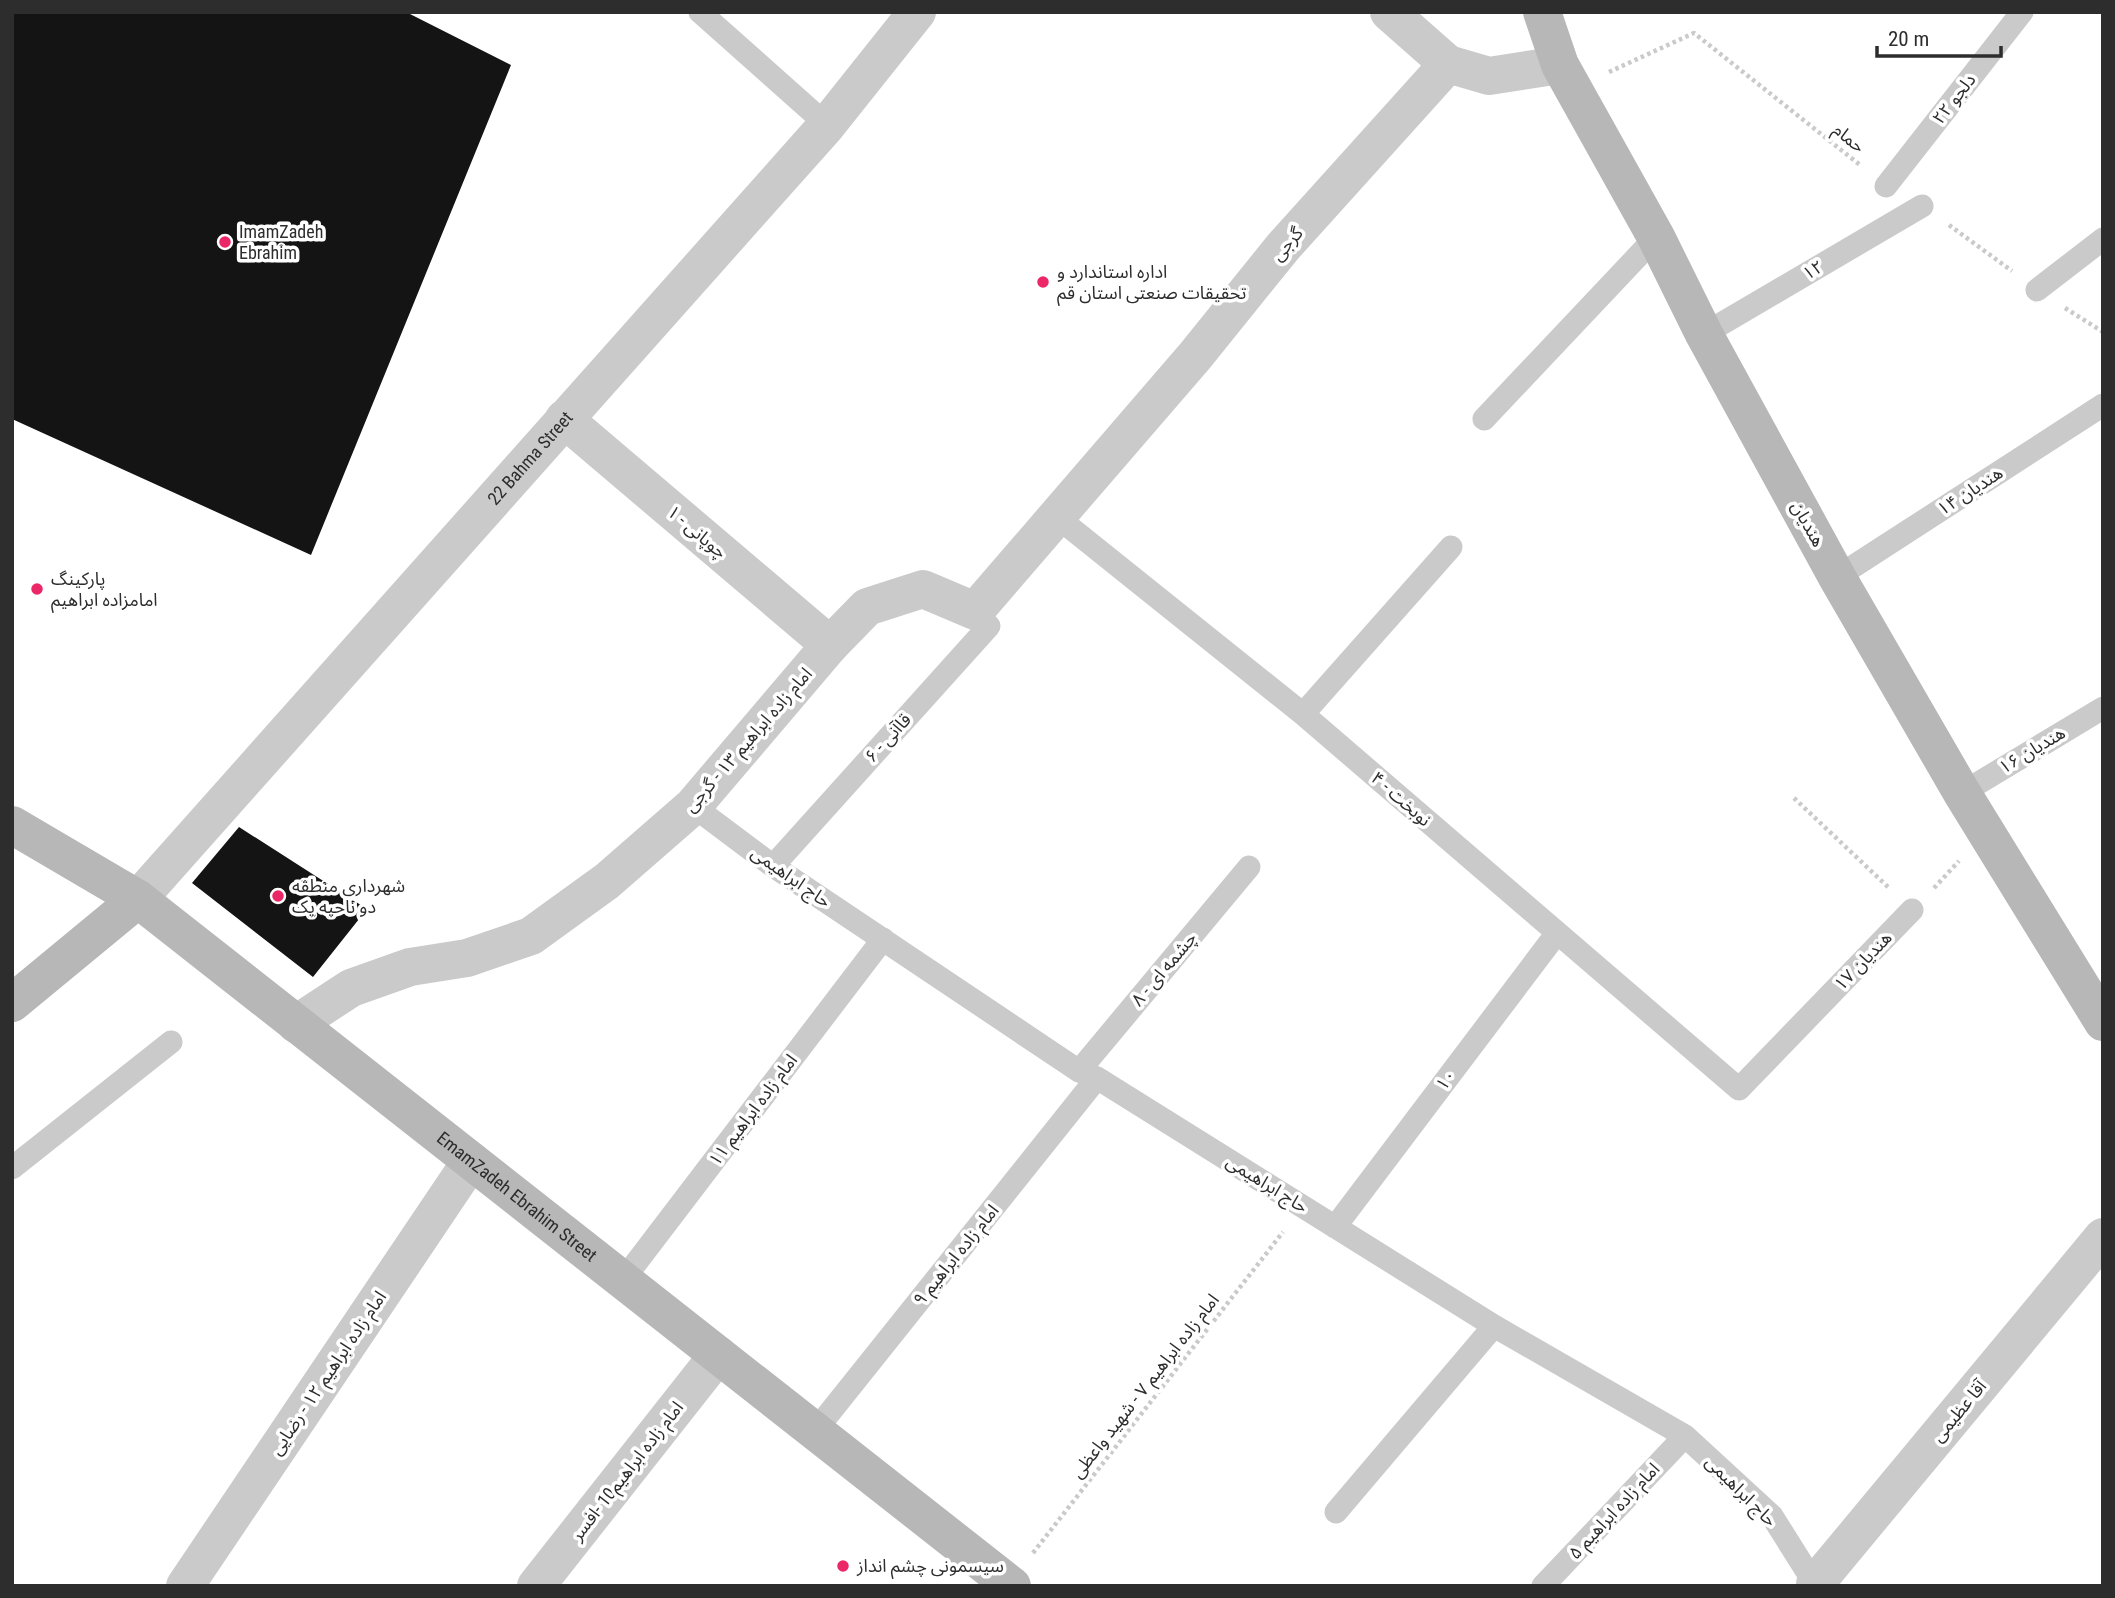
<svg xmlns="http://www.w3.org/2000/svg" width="2115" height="1598" viewBox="0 0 2115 1598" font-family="'Roboto Condensed','Noto Sans Arabic',sans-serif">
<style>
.building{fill:#141414}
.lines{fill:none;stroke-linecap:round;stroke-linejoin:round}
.path{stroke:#cacaca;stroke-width:4.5;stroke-dasharray:3.5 3.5;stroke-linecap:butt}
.lane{stroke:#cacaca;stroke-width:23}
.street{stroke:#cacaca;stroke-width:38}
.secondary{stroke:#b7b7b7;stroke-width:38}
.poi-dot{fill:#ec2767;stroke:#fff;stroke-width:2.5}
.labels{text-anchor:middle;stroke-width:7;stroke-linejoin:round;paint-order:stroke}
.street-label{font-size:18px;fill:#2d2d2d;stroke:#fff}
.poi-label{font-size:18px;fill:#2d2d2d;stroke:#fff;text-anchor:start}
</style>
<rect width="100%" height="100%" fill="#fff"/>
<path class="building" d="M12,12H406L511,65L311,555L12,419Z
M239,827L367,909L313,977L192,883Z"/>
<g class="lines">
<path class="path" d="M1609,72L1694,33L1860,165
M1949,225L2012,271
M2065,308L2103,332
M1794,798L1888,887
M1934,888L1959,861
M1033,1553L1283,1232"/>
<path class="lane" d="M700,12L827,125
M1886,186L2022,12
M2037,290L2103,239
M1704,334L1922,206
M1484,419L1656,237
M1057,517L1303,714L1739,1089L1912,910
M1837,577L2103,405
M1303,714L1451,547
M1962,793L2103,708
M693,806L773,866L1079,1071L1097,1078L1494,1326L1685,1436L1772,1516L1816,1586
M773,866L989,626L975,611
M1079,1071L1249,867
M12,1168L171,1042
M1335,1227L1557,933
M623,1280L883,939
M815,1431L1097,1078
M1336,1512L1494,1326
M1543,1586L1685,1436"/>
<g class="street">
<path d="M1389,12L1448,64"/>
<path d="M564,419L830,645"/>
<path id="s1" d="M138,899L827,125L917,12"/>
<path d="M296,1024L351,988L410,967L467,958L531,936L607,881L693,806L830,645L867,607L923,589L975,611L1195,356L1283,247L1448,64L1489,76L1560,65"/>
<path d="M1815,1584L2103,1237"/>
<path d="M185,1586L471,1161"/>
<path d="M536,1586L718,1355"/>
</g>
<g class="secondary">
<path d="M1542,12L1560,65L1656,237L1704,334L1837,577L1962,793L2103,1022"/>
<path id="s2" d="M12,825L138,899L1012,1586"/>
<path d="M12,1003L138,899"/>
</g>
</g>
<g class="poi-dot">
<circle cx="225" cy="242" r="7"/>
<circle cx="1043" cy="282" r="7"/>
<circle cx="37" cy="589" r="7"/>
<circle cx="278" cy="896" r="7"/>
<circle cx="843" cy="1566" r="7"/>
</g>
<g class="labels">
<g class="street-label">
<text transform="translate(1954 99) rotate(-52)" y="6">دلجو ۲۲</text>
<text transform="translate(1849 138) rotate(39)" y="6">حمام</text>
<text transform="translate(1287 244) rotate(-49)" y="6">گرجی</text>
<text transform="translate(1813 270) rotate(-31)" y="6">۱۲</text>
<text dy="6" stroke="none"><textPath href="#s1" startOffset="590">22 Bahma Street</textPath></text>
<text transform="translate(1970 491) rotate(-33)" y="6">هندیان ۱۴</text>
<text transform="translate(1808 524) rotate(61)" y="6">هندیان</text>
<text transform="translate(697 532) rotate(40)" y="6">۱ - چوپانی</text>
<text transform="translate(888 738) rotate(-48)" y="6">۶ - قاآنی</text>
<text transform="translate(748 740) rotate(-49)" y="6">امام زاده ابراهیم ۱۳ - گرجی</text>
<text transform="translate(2032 750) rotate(-31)" y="6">هندیان ۱۶</text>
<text transform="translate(1401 799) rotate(41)" y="6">۴ - نوبخت</text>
<text transform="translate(791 877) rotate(35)" y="6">حاج ابراهیمی</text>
<text transform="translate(1863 961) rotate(-46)" y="6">هندیان ۱۷</text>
<text transform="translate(1164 969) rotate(-50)" y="6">۸ - چشمه ای</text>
<text transform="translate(1446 1080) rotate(-53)" y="6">۱۰</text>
<text transform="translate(753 1110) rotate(-53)" y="6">امام زاده ابراهیم ۱۱</text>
<text transform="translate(1267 1184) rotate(32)" y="6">حاج ابراهیمی</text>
<text dy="6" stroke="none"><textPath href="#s2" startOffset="628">EmamZadeh Ebrahim Street</textPath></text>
<text transform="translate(956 1255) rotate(-51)" y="6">امام زاده ابراهيم ۹</text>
<text transform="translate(328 1373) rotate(-56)" y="6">امام زاده ابراهیم ۱۲ - رضایی</text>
<text transform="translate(1145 1386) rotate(-52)" y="6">امام زاده ابراهیم ۷ - شهید واعظی</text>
<text transform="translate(1959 1411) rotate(-50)" y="6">آقا عظیمی</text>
<text transform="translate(627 1471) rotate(-52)" y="6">امام زاده ابراهیم10 -افسر</text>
<text transform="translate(1741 1491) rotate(45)" y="6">حاج ابراهیمی</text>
<text transform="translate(1614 1511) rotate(-47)" y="6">امام زاده ابراهیم ۵</text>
</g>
<g class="poi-label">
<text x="239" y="238">ImamZadeh<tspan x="239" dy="21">Ebrahim</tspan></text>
<text x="1057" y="278">اداره استاندارد و<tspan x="1057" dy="21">تحقیقات صنعتی استان قم</tspan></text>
<text x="51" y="585">پارکینگ<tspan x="51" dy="21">امامزاده ابراهیم</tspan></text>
<text x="292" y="892">شهرداری منطقه<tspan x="292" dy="21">دو ناحیه یک</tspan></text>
<text x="857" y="1572">سیسمونی چشم انداز</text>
</g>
</g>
<rect width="2115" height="1598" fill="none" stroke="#2d2d2d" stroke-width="28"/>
<path d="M1877 46v10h124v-10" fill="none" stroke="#2d2d2d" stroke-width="3.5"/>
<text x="1888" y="46" font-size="21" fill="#2d2d2d" stroke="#ffffff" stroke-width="5" paint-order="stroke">20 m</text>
</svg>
